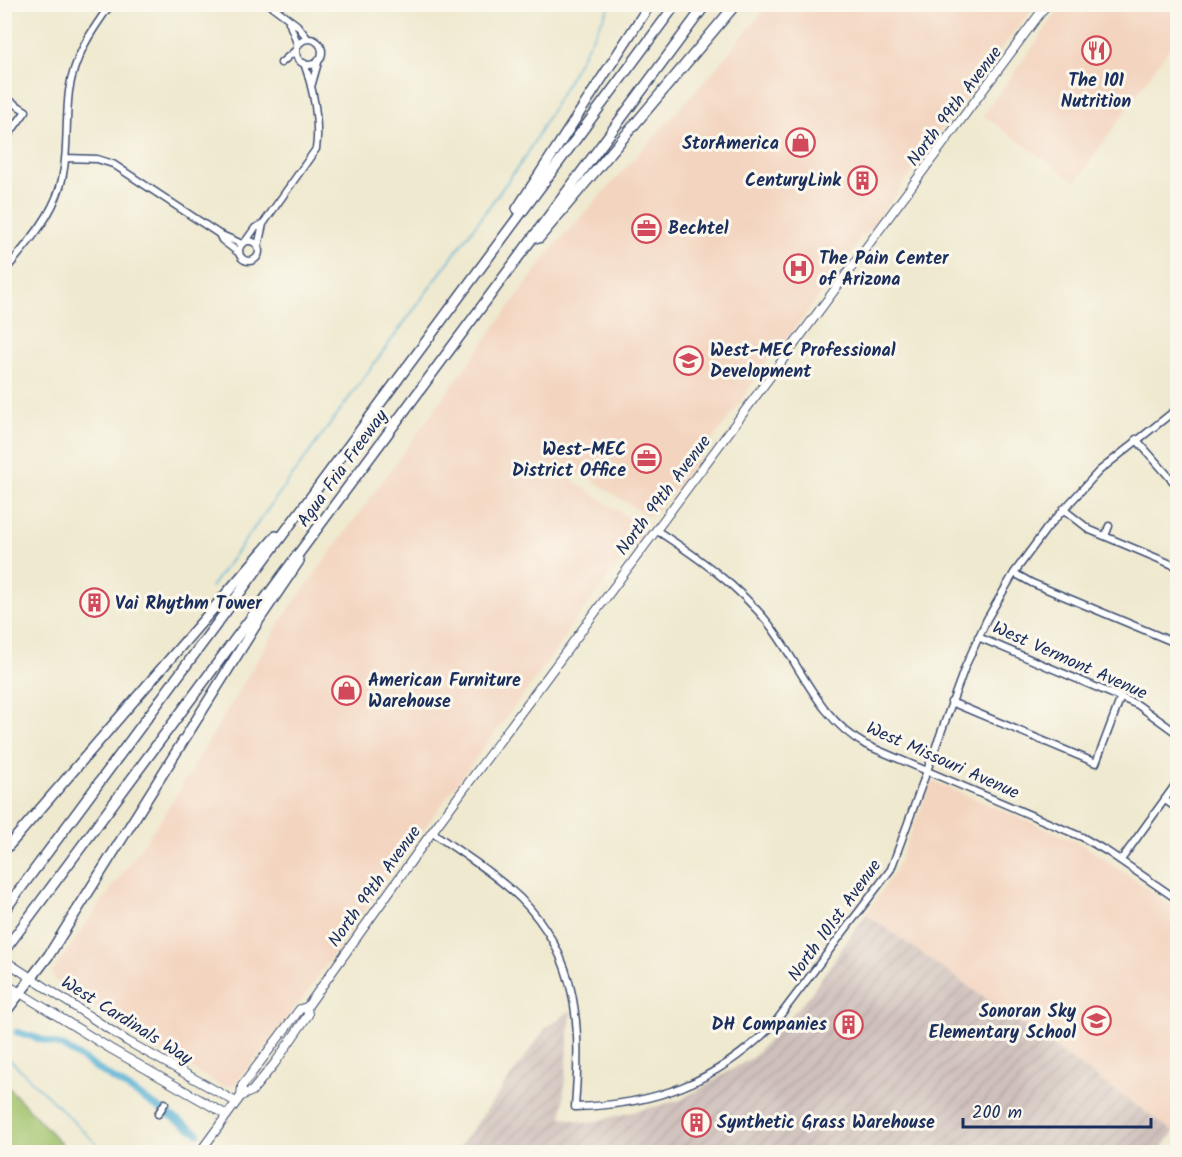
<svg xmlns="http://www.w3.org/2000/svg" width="1182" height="1157" viewBox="0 0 1182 1157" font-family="Kalam,sans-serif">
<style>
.built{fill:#f3d4bf}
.industrial{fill:url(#industrial-furrows)}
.pitch{fill:#a1c36c;stroke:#5e7965;stroke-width:1.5}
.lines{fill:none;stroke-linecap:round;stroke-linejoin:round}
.stream{stroke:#57b1d5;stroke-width:1.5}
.canal{stroke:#57b1d5;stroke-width:7}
.minor-casing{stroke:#3b4b6f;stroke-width:9}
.major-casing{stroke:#3b4b6f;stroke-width:10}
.highway-casing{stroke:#3b4b6f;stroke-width:12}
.minor{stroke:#fff;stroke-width:6}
.major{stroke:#fff;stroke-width:8}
.highway{stroke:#fff;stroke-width:9}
.labels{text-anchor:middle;stroke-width:6;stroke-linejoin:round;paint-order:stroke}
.poi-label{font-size:18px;font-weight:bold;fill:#1b2f5e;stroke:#fbf7ec;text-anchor:start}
.street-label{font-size:18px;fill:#1b2f5e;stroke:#fbf7ec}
</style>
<defs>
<pattern id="industrial-furrows" width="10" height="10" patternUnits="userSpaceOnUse" patternTransform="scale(1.5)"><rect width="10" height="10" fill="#cfc0bb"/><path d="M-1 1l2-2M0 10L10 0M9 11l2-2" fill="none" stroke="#b1a5a3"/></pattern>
</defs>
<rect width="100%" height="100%" fill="#fbf7ec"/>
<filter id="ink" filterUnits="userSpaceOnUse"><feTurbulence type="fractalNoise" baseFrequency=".0167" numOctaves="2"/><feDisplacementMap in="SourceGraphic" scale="12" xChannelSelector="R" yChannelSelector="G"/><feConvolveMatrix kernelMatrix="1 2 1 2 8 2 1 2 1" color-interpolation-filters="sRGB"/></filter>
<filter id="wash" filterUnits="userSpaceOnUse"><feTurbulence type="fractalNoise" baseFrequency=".008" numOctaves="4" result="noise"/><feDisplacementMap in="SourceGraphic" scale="24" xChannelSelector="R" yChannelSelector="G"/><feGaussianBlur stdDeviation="1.35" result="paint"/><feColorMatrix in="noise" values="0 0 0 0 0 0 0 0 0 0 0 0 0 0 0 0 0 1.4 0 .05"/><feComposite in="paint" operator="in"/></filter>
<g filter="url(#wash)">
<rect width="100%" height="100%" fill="#efe9cf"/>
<path class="built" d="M768,5H1036L991,61L980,81L938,132L911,174L869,231L860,236L853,252L786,340L770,356L744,397L677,487L652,515L646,516L587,476L570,472L576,483L641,526V537L566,631V637L410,847L285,1023L233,1086H222L145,1042L60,986L51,973L164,815L282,619L551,250L711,74Z
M1063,5H1177V37L1076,182L983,115Z
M931,783H938L1084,845L1177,909V1127L1174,1132L866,914L896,869Z"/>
<path class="industrial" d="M866,914L1174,1132L1159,1152H456L546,1028L571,1010L562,1117L588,1123L681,1100L753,1057L809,996Z"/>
<path class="pitch" d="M5,1084L69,1152H5Z"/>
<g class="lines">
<path class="stream" d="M211,587L526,156L611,4
M4,1054L105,1152"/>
<path class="canal" d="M17,1032L62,1046L198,1133
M218,1148L223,1152"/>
</g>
</g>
<g filter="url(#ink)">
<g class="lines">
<defs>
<path id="minor" d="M269,4L297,25L308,39
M289,22L298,46
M296 52a13 13 0 1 1 26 0a13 13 0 1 1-26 0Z
M281,63L296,50
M311,87L319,59
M4,97L26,111L4,141
M65,158L97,159L113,164L219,234L242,244
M219,234L222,240L239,253
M239 251a10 10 0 1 1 20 0a10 10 0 1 1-20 0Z
M245,242L255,228L263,224
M258,246L263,224L316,149C320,122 313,88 304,63
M4,272C25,246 50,220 60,187C69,156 65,123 69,91C74,57 91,31 111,4
M1136,439L1178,487
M1063,509L1090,530L1178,567
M656,530C696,556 739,586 769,624C801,666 818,718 866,745L1082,837L1108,852L1178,900
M1105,536L1109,526
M1014,573L1032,583L1178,644
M978,637L1138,705L1178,734
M951,702L1096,763L1121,697
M1165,800L1178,809
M432,832C461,853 494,873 520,898C580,958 581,1028 575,1107C656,1105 716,1082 773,1025L891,869L965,667L987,619L1014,573L1047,528L1099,471L1178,408
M1121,860L1178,781
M158,1114L165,1103"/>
<path id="major" d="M4,960L127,1041L236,1102
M4,983L111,1049L227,1115
M241,1096L242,1086L300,1009L307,1007L432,832L1047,4
M200,1152L241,1096L252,1091L275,1063L308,1015L307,1007"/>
<path id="highway" d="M517,209L650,4
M539,238L736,4
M4,851L276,536
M4,911L676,4
M4,951L706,4
M4,1014L49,955L259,620L299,561"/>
</defs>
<use href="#minor" class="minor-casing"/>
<use href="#major" class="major-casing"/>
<use href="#highway" class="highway-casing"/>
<use href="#minor" class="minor"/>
<use href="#major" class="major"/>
<use href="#highway" class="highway"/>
</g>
</g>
<defs>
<symbol id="restaurant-ring" viewBox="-11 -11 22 22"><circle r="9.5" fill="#fbf7ec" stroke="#d1495b" stroke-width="1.5"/><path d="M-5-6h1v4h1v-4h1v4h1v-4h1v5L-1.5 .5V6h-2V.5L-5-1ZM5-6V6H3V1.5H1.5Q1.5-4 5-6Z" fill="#d1495b"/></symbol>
<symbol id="shop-ring" viewBox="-11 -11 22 22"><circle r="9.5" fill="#fbf7ec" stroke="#d1495b" stroke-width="1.5"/><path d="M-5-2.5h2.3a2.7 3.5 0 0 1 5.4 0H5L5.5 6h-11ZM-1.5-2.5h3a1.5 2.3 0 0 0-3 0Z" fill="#d1495b"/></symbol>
<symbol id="building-ring" viewBox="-11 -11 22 22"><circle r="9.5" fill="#fbf7ec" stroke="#d1495b" stroke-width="1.5"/><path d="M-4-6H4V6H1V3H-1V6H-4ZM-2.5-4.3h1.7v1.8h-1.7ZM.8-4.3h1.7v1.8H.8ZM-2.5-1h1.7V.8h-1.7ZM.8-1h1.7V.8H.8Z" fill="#d1495b"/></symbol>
<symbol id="office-ring" viewBox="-11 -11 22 22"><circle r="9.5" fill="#fbf7ec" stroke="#d1495b" stroke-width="1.5"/><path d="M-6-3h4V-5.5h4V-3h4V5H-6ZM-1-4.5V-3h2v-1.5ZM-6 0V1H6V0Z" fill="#d1495b"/></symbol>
<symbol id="hospital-ring" viewBox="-11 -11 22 22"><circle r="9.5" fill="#fbf7ec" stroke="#d1495b" stroke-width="1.5"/><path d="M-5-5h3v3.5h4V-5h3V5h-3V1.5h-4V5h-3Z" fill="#d1495b"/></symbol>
<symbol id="university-ring" viewBox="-11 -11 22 22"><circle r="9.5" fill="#fbf7ec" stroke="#d1495b" stroke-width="1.5"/><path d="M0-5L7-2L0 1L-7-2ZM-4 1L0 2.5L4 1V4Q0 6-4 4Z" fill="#d1495b"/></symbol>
<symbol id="school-ring" viewBox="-11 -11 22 22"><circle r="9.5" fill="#fbf7ec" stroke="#d1495b" stroke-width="1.5"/><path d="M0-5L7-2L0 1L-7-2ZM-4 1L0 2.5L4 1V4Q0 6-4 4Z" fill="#d1495b"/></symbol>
</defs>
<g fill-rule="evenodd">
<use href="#restaurant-ring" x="1080" y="34" width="33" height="33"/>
<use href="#shop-ring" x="784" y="126" width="33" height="33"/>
<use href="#building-ring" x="846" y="164" width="33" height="33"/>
<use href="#office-ring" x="630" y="212" width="33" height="33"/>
<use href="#hospital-ring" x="782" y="252" width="33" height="33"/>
<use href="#university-ring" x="672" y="344" width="33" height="33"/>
<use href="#office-ring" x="630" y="442" width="33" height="33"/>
<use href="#building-ring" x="78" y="586" width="33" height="33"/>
<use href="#shop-ring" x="330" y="674" width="33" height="33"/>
<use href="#school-ring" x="1080" y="1004" width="33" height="33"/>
<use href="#building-ring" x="832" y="1008" width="33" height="33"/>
<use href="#building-ring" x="680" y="1106" width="33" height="33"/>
</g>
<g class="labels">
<g class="poi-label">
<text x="1096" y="86" text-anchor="middle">The 101<tspan x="1096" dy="21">Nutrition</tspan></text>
<text x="779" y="149" text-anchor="end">StorAmerica</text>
<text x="841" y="186" text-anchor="end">CenturyLink</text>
<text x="668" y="234">Bechtel</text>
<text x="819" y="264">The Pain Center<tspan x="819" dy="21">of Arizona</tspan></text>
<text x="710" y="356">West-MEC Professional<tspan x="710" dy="21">Development</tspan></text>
<text x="626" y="455" text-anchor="end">West-MEC<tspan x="626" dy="21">District Office</tspan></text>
<text x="115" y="609">Vai Rhythm Tower</text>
<text x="368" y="686">American Furniture<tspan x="368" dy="21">Warehouse</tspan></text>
<text x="1076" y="1017" text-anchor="end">Sonoran Sky<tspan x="1076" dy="21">Elementary School</tspan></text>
<text x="827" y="1030" text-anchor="end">DH Companies</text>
<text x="717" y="1128">Synthetic Grass Warehouse</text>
</g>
<g class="street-label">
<text transform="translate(954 106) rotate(-53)" y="6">North 99th Avenue</text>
<text transform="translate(342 468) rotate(-54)" y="6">Agua Fria Freeway</text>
<text transform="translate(663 495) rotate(-53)" y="6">North 99th Avenue</text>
<text transform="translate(1070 660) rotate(24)" y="6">West Vermont Avenue</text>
<text transform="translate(943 760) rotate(24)" y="6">West Missouri Avenue</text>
<text transform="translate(374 886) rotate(-54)" y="6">North 99th Avenue</text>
<text transform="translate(834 920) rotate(-54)" y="6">North 101st Avenue</text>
<text transform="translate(127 1020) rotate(32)" y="6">West Cardinals Way</text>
</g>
</g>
<rect width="1182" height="1157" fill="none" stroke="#fbf7ec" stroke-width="24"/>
<path d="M963 1118v9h188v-9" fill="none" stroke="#1b2f5e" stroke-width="3"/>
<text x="972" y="1118" font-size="18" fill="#1b2f5e" stroke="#fbf7ec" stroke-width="4.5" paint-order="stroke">200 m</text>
</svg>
